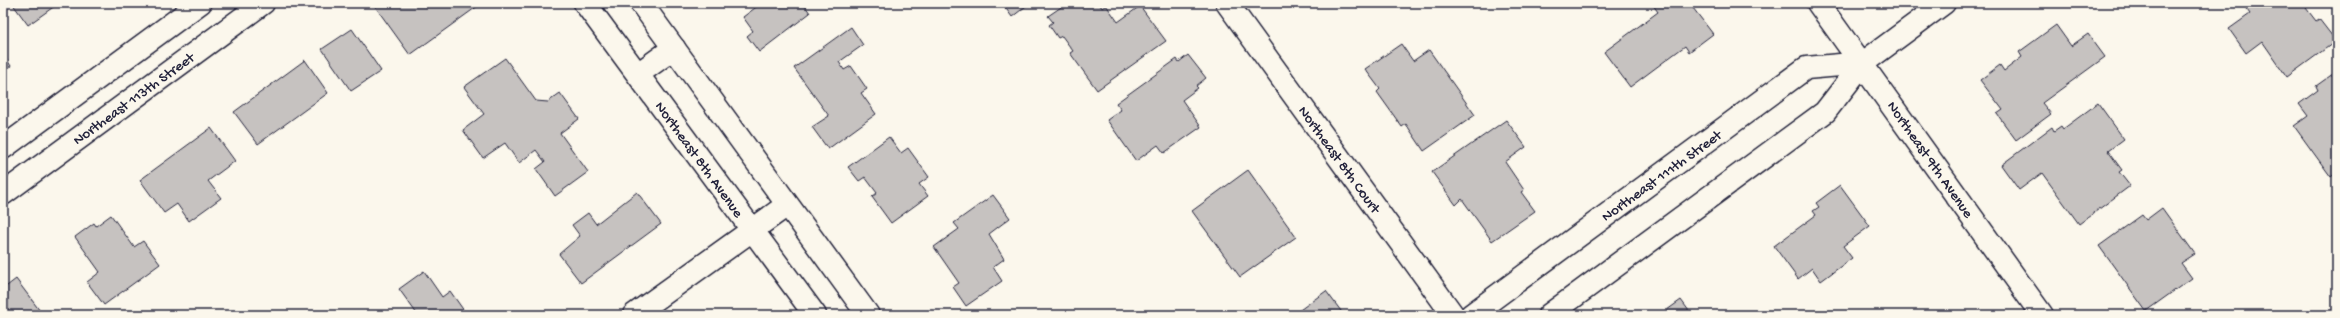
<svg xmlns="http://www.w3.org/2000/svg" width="2340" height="318" viewBox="0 0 2340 318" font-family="'Gochi Hand',sans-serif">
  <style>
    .building { fill: #c6c2c0; stroke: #22223b }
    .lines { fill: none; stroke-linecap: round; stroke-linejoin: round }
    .street-casing { stroke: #22223b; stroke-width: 25 }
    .street { stroke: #fbf7ec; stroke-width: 22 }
    .labels { text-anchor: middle; stroke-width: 3; stroke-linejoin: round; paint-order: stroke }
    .street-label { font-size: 15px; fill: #22223b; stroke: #fbf7ec }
  </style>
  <rect width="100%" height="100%" fill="#fbf7ec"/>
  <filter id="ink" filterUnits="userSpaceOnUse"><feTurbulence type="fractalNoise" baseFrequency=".025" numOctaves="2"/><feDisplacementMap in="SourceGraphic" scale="8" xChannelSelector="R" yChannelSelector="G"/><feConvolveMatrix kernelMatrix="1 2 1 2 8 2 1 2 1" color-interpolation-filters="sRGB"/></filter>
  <g filter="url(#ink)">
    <g class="building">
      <polygon points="12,3 59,3 28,25"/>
      <polygon points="378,3 482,3 410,55 374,5"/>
      <polygon points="758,3 803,3 810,13 759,52 747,36 753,31 743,17 759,5"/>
      <polygon points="1002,3 1030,3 1012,17"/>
      <polygon points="1067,3 1099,3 1102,8 1106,5 1118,22 1140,6 1166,41 1097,90 1070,53 1073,51 1062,36 1058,38 1049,25 1053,22 1048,16"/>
      <polygon points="1656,3 1696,3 1697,5 1693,8 1713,34 1689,52 1685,46 1630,87 1604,52 1658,12 1653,5"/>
      <polygon points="2242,3 2313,3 2306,8 2316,21 2319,19 2336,41 2287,77 2262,41 2246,53 2229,29 2250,14"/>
      <polygon points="2056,25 2071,46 2088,34 2105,57 2042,103 2051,114 2016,140 1997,114 2003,110 1980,80 2000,65 2004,71 2022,57 2019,52"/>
      <polygon points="851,27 863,45 839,62 844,70 851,66 867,89 861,93 876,114 828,149 812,127 829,116 794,68"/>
      <polygon points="352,29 381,71 351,91 322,49"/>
      <polygon points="1401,44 1413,61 1429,50 1475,115 1424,151 1406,124 1402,127 1377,92 1380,89 1365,69"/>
      <polygon points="3,54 11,66 3,71"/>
      <polygon points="1188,55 1206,78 1196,86 1198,88 1182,100 1201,127 1164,153 1158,145 1136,161 1107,120 1121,110 1116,103 1177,59 1179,62"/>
      <polygon points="505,58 536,101 548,102 560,93 579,119 560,133 588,172 555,196 536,169 545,162 536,150 519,163 505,143 483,158 463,130 484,114 464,87"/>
      <polygon points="305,60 328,93 258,144 234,112"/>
      <polygon points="2337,71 2337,172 2331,177 2294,126 2308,116 2299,104 2318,90 2316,86"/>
      <polygon points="2098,103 2124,139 2108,151 2122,170 2119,172 2130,186 2079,224 2042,173 2019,190 2001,165 2052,127 2054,131 2061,126 2063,129"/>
      <polygon points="1506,120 1526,147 1505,162 1524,190 1521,192 1535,211 1492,241 1462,199 1456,205 1432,172"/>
      <polygon points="211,128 235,161 208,181 221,198 189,221 177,204 164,213 140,180"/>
      <polygon points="889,137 901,153 908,148 929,177 919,184 928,196 891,223 872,197 877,193 865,177 859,181 848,167"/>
      <polygon points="1248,170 1296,237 1240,277 1192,211"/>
      <polygon points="1840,185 1870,226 1843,246 1852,258 1821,281 1812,268 1798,279 1774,246 1816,215 1813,211 1819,207 1816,203"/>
      <polygon points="637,192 661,224 581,283 559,254 580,236 572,225 588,213 596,224"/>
      <polygon points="993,195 1010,218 989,234 1004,259 993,267 1002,281 966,306 953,287 959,283 934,247 959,229 954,223"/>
      <polygon points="2162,208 2195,254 2181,263 2192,278 2146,311 2099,246 2142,215 2146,220"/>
      <polygon points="111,215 134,247 143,241 160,264 104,305 87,282 100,272 75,237 94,223 96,226"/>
      <polygon points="424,271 442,297 450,291 467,315 416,315 417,314 399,289"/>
      <polygon points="16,279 43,315 3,315 3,289"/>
      <polygon points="1326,291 1344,315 1293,315"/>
      <polygon points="1681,300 1692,315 1660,315"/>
    </g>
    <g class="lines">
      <g class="street-casing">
        <g id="street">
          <polyline points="585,3 815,315"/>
          <polyline points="641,3 868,315"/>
          <polyline points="1227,3 1453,315"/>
          <polyline points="1818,3 2042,315"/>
          <polyline points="638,74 674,48"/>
          <polyline points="3,148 200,3"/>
          <polyline points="3,194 263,3"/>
          <polyline points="634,315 787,205"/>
          <polyline points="1471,315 1806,68 1863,63"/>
          <polyline points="1549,315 1825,112 1863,63 1944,3"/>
        </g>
      </g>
      <use href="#street" class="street"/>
    </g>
  </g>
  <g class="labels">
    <g class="street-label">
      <text transform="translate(133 98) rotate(-36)" y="5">Northeast 113th Street</text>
      <text transform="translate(700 159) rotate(54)" y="5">Northeast 8th Avenue</text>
      <text transform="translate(1340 159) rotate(54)" y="5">Northeast 8th Court</text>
      <text transform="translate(1931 159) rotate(55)" y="5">Northeast 9th Avenue</text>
      <text transform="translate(1661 175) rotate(-36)" y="5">Northeast 111th Street</text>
    </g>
  </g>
  <rect width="2340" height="318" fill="none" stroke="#fbf7ec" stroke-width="16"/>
  <rect x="8" y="8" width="2324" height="302" fill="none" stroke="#22223b" stroke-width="1.5" filter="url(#ink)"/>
</svg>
